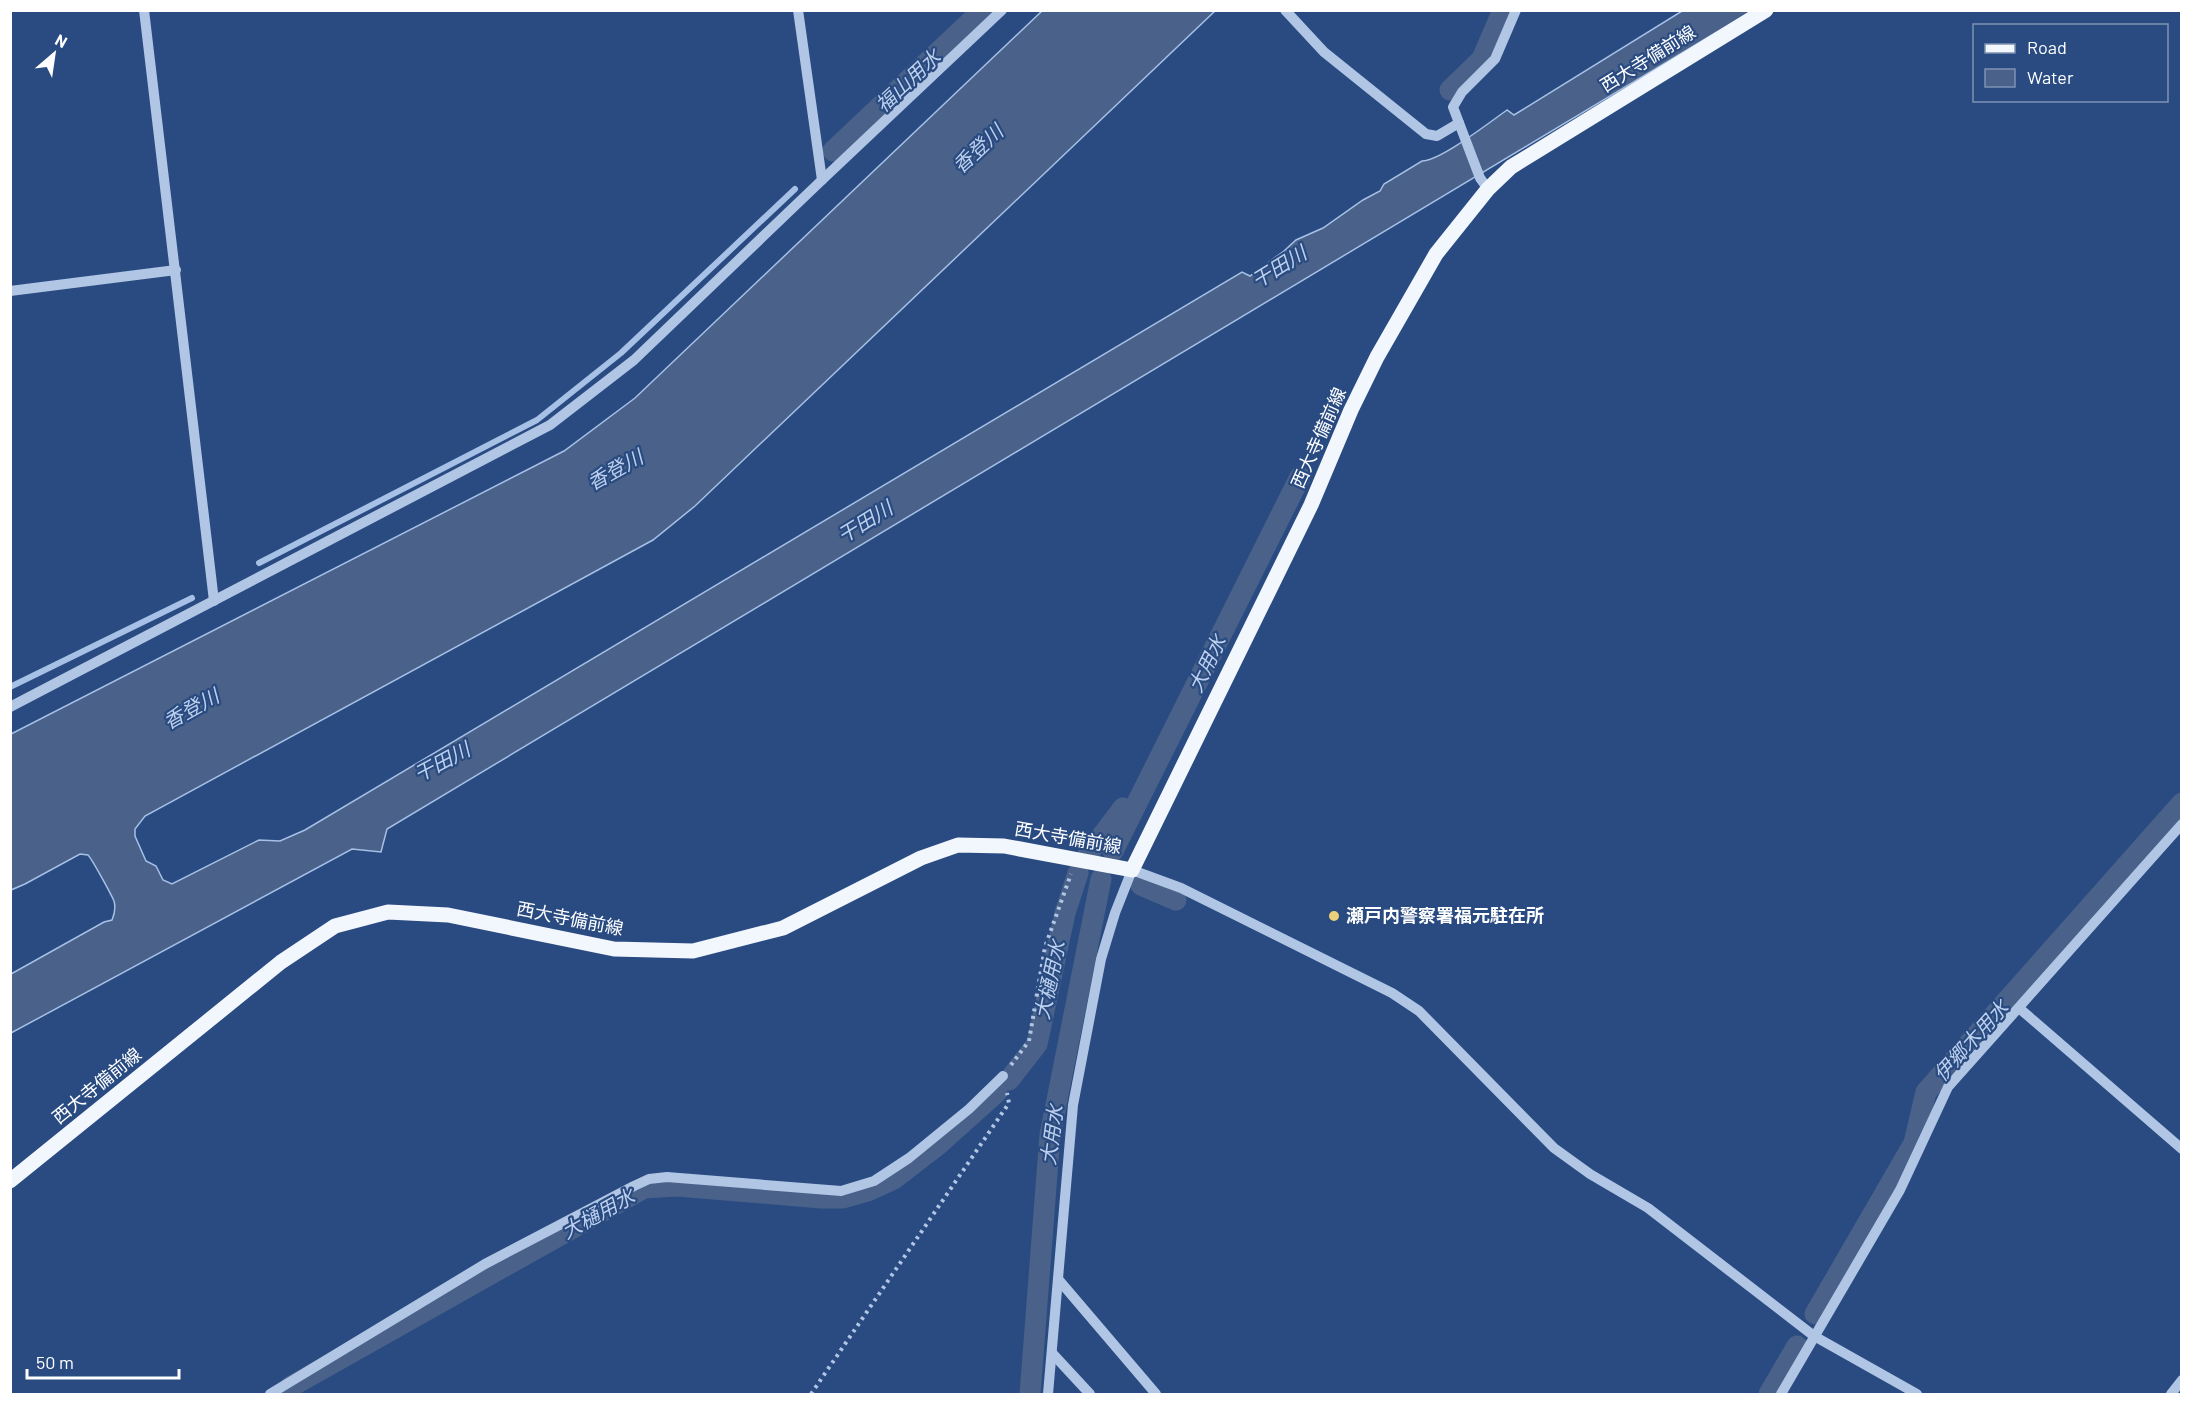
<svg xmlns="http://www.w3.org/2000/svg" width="2192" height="1405" viewBox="0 0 2192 1405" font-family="Barlow,'Noto Sans JP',sans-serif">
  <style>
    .water { fill: #4a6289; stroke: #a6c0e6; stroke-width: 1.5 }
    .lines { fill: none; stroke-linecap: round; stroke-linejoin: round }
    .stream { stroke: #a6c0e6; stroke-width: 6 }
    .canal { stroke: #4a6289; stroke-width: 21 }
    .path { stroke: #b1c6e5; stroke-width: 4; stroke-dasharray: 3 4.5; stroke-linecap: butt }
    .minor { stroke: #b1c6e5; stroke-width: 10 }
    .major { stroke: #f2f6fd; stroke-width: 15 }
    .poi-dot { fill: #ecd179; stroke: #294b81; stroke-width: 2 }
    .labels { text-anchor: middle; stroke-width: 4.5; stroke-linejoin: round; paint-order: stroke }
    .street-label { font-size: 18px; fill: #fff; stroke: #294b81 }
    .poi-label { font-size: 18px; font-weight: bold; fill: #fff; stroke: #294b81; text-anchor: start }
    .water-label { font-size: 20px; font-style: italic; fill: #bdd0ed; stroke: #294b81 }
  </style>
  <rect width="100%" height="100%" fill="#294b81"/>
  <path class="water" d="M1042,11h173l-520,495 -42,34 -508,276 -10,13v7l11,25 10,5 7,14 9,4 87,-44 21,1 25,-11 937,-558 8,4 34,-25 12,-11 27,-12 40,-28 17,-9 4,-7 38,-23c18,0 68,-39 85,-51l7,5 168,-104h70l-1365,818 -6,23 -29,-3 -341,184v-59l93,-52 8,-2c3,-7 4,-12 2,-19 -3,-7 -22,-42 -26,-46l-8,-1 -55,30 -14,6v-156l553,-283 71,-53z"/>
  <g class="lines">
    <g class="stream">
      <polyline points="259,563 537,420 621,353 795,189"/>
      <polyline points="10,687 192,598"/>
    </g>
    <g class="canal">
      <polyline points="1450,90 1482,59 1503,10"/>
      <polyline points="833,151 983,10"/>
      <polyline points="1113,851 1300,477"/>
      <polyline points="1088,854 1123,808"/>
      <polyline points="1141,885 1176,900"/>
      <polyline points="1009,1080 1037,1044 1065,913 1078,873"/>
      <polyline points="1815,1314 1914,1143 1926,1092 2182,803"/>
      <polyline points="290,1387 644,1188 677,1186 821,1198 843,1198 868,1191 894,1179 938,1145 997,1092"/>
      <polyline points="1030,1394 1050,1135 1101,879"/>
      <polyline points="1769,1394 1797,1346"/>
    </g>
    <g class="path">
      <polyline points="1011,1065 1029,1041 1045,947 1071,874"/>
      <polyline points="811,1394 1009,1103 1007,1093"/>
    </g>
    <g class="minor">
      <polyline points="144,10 214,601"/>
      <polyline points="798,10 822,180"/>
      <polyline points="1285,10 1324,52 1426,134 1437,136 1459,123"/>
      <polyline points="1488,189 1480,178 1453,107 1462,92 1495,59 1516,10"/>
      <polyline points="10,291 176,270"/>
      <polyline points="10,707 550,425 634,360 822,180 1002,10"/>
      <polyline points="2019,1008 2182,1149"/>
      <polyline points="1058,1279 1156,1394"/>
      <polyline points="1052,1353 1090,1394"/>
      <polyline points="270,1394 485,1264 634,1186 649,1179 667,1177 841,1191 874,1181 909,1158 969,1109 1003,1076"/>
      <polyline points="1048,1394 1073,1105 1101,959 1115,913 1132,870 1181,888 1392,993 1419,1011 1554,1148 1590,1174 1648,1208 1814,1336 1917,1394"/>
      <polyline points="1781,1394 1900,1190 1948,1087 2182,824"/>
      <polyline points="2171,1394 2182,1380"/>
    </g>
    <polyline class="major" points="10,1181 281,962 335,926 388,912 448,915 614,949 693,951 783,928 921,858 958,845 1004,846 1132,870 1311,505 1351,410 1377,357 1436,254 1488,189 1511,167 1766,10"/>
  </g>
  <circle class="poi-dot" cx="1334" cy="916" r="6"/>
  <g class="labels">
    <g class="street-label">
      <text transform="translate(1648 59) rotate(-32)" y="6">西大寺備前線</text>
      <text transform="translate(1319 438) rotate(-66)" y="6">西大寺備前線</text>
      <text transform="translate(1068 838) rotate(10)" y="6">西大寺備前線</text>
      <text transform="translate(570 919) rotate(11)" y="6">西大寺備前線</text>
      <text transform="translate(97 1086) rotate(-39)" y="6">西大寺備前線</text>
    </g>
    <g class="poi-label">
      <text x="1346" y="922">瀬戸内警察署福元駐在所</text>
    </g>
    <g class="water-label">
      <text transform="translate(908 81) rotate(-43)" y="7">福山用水</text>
      <text transform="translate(978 149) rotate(-43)" y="7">香登川</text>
      <text transform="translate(1279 267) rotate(-32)" y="7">干田川</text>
      <text transform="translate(615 470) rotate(-29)" y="7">香登川</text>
      <text transform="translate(865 522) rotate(-32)" y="7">干田川</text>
      <text transform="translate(1207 664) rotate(-64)" y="7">大用水</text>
      <text transform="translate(191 709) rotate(-29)" y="7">香登川</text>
      <text transform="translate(442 762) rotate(-28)" y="7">干田川</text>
      <text transform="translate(1050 980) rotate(-78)" y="7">大樋用水</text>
      <text transform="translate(1971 1041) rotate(-48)" y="7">伊郷木用水</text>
      <text transform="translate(1052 1135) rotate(-82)" y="7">大用水</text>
      <text transform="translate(598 1214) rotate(-29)" y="7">大樋用水</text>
    </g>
  </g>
  <rect width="2192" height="1405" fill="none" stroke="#ffffff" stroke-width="24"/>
  <rect x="1973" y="24" width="195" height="78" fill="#294b81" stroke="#7f93b3" stroke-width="1.5"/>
  <rect x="1985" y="44" width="30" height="9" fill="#f2f6fd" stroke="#7f93b3" stroke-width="1.5"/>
  <text x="2027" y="54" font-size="18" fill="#ffffff">Road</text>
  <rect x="1985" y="69" width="30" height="18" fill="#4a6289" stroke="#7f93b3" stroke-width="1.5"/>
  <text x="2027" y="84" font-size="18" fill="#ffffff">Water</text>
  <g transform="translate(54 54) rotate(29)" stroke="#294b81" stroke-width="4.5" paint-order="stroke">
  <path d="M0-4.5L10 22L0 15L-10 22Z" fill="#ffffff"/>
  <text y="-9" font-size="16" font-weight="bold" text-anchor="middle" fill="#ffffff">N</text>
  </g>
  <path d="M27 1369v9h152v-9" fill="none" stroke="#ffffff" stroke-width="3"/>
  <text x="36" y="1369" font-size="18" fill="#ffffff" stroke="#294b81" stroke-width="4.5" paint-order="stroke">50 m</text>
</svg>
